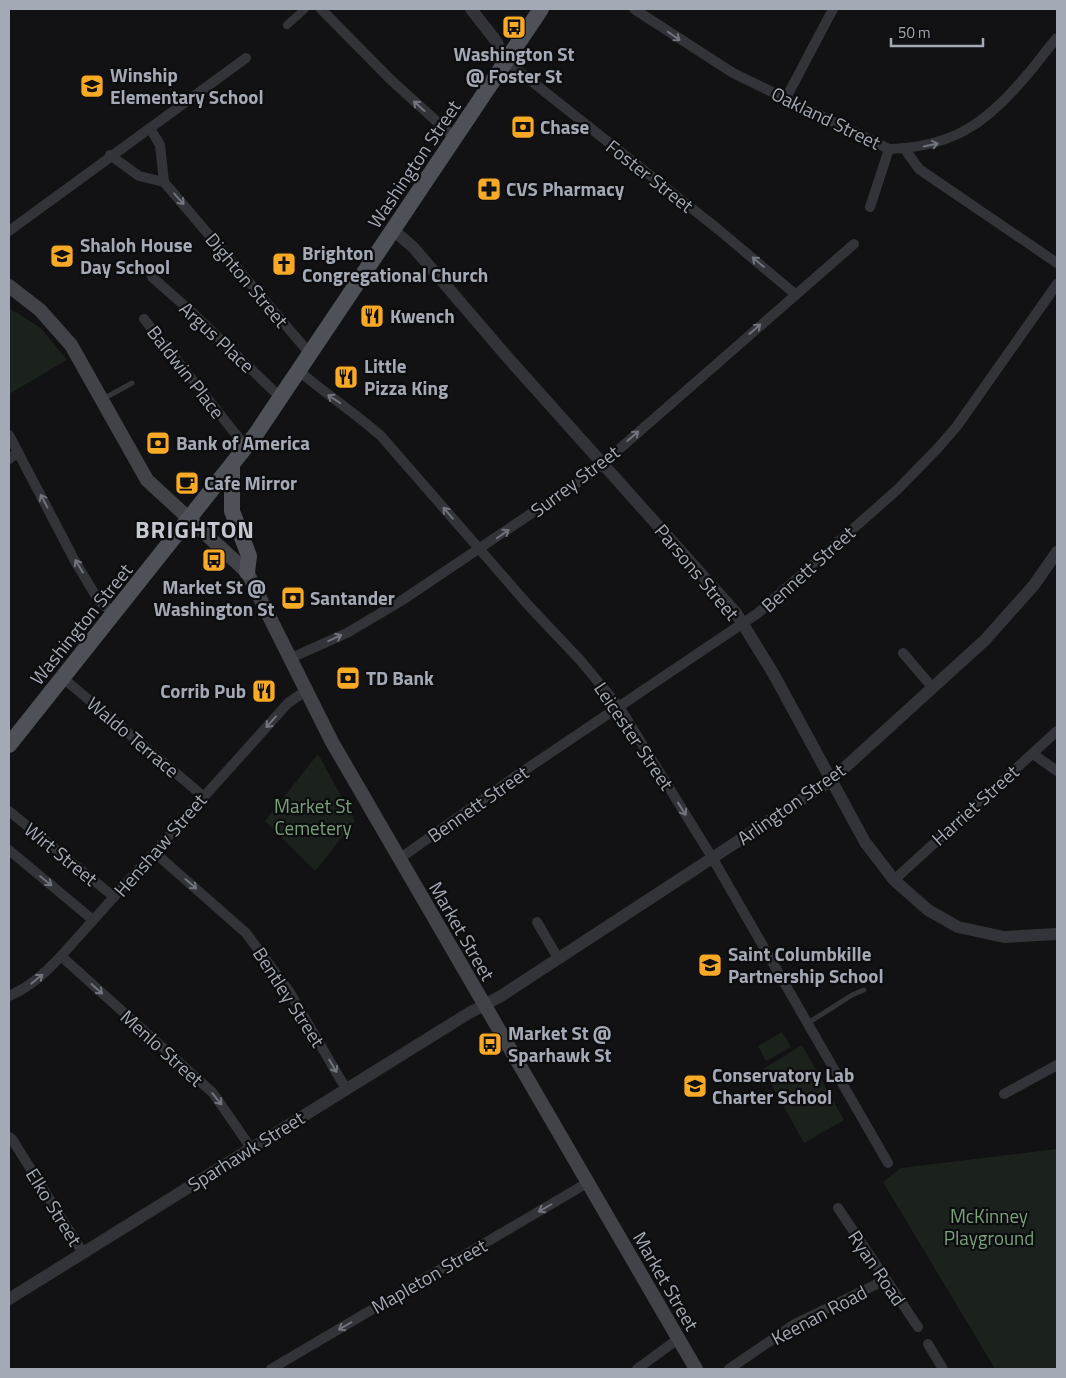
<svg xmlns="http://www.w3.org/2000/svg" width="1066" height="1378" viewBox="0 0 1066 1378" font-family="'Titillium Web',sans-serif">
  <style>
    .green { fill: #1a221b }
    .lines { fill: none; stroke-linecap: round; stroke-linejoin: round }
    .service { stroke: #333439; stroke-width: 5 }
    .pedestrian { stroke: #333439; stroke-width: 8 }
    .minor { stroke: #333439; stroke-width: 10 }
    .tertiary { stroke: #333439; stroke-width: 12 }
    .secondary { stroke: #414349; stroke-width: 14 }
    .primary { stroke: #4f5158; stroke-width: 16 }
    .oneway { stroke: #71747d }
    .labels { text-anchor: middle; stroke-width: 4.5; stroke-linejoin: round; paint-order: stroke }
    .poi-label { font-size: 19px; font-weight: bold; fill: #a3a9b5; stroke: #0d0d0f; text-anchor: start }
    .street-label { font-size: 19px; fill: #a3a9b5; stroke: #0d0d0f }
    .park-label { font-size: 19px; fill: #79a17a; stroke: #0d0d0f }
    .district-label { font-size: 24px; font-weight: bold; letter-spacing: 1px; fill: #c4c8d1; stroke: #0d0d0f }
  </style>
  <rect width="100%" height="100%" fill="#121214"/>
  <g class="green">
    <polygon points="9,308 41,328 67,360 9,394"/>
    <polygon points="318,754 355,821 315,871 265,821"/>
    <polygon points="782,1032 791,1047 766,1061 758,1046"/>
    <polygon points="802,1045 844,1120 804,1143 763,1069"/>
    <polygon points="1057,1149 1057,1369 995,1369 883,1182 901,1168"/>
  </g>
  <g class="lines">
    <g class="service">
      <polyline points="103,399 132,383"/>
      <polyline points="808,1023 852,995 864,990"/>
    </g>
    <polyline class="pedestrian" points="287,25 305,9"/>
    <g class="minor">
      <polyline points="321,9 391,80 455,138"/>
      <path d="M634,9l99,64 156,76c63,-2 97,-25 137,-73 11,-12 20,-26 31,-38"/>
      <polyline points="506,61 719,230 795,294"/>
      <polyline points="786,98 833,9"/>
      <polyline points="150,128 160,145 164,182"/>
      <polyline points="904,148 919,169 1057,263"/>
      <polyline points="110,155 139,176 164,182 311,355"/>
      <polyline points="870,207 889,149"/>
      <polyline points="9,231 246,58"/>
      <polyline points="152,277 195,315 281,398"/>
      <polyline points="144,319 246,447"/>
      <path d="M299,371c27,23 56,42 82,65l148,170 51,54 40,48 93,151 175,304"/>
      <polyline points="9,435 76,563 99,601 115,614"/>
      <polyline points="9,459 18,452"/>
      <polyline points="903,653 932,687"/>
      <polyline points="291,658 347,633 401,601 593,472 854,244"/>
      <polyline points="63,678 203,796"/>
      <polyline points="1033,754 1057,771"/>
      <polyline points="9,811 114,897"/>
      <polyline points="9,850 93,920"/>
      <polyline points="154,852 246,933 289,991 346,1089"/>
      <polyline points="399,859 516,776 758,613 898,489 937,449 957,426 1057,284"/>
      <polyline points="894,880 1057,731"/>
      <polyline points="537,922 558,958"/>
      <polyline points="61,956 213,1093 251,1148"/>
      <path d="M9,996c21,-9 36,-23 52,-40l227,-253 19,-13"/>
      <polyline points="1004,1094 1057,1065"/>
      <polyline points="9,1137 12,1139 83,1253"/>
      <polyline points="838,1208 918,1327"/>
      <polyline points="928,1344 943,1369"/>
      <polyline points="271,1369 587,1183"/>
      <polyline points="637,1369 678,1339"/>
      <polyline points="729,1369 795,1324 885,1280"/>
    </g>
    <g class="tertiary">
      <polyline points="471,9 496,41 506,61"/>
      <polyline points="393,230 413,247 509,359 736,613 773,673 865,842 894,880 928,910 958,927 1004,937 1057,934"/>
      <polyline points="9,1299 469,1013 501,996 830,781 985,640 1034,585 1057,552"/>
    </g>
    <polyline class="secondary" points="9,286 40,310 71,345 147,480 247,572 332,742 696,1369"/>
    <g class="primary">
      <polyline points="232,466 232,511 249,556 247,572"/>
      <polyline points="9,745 256,434 541,9"/>
    </g>
  </g>
  <defs><path id="oneway-shaft" d="M-6 0H5M1.5-3L5.5 0L1.5 3" fill="none" stroke-width="1.6" stroke-linecap="round" stroke-linejoin="round" transform="scale(1.25)"/></defs>
  <g class="oneway">
    <use href="#oneway-shaft" transform="translate(674 36) rotate(35)"/>
    <use href="#oneway-shaft" transform="translate(419 106) rotate(-138)"/>
    <use href="#oneway-shaft" transform="translate(931 145) rotate(-12)"/>
    <use href="#oneway-shaft" transform="translate(179 199) rotate(48)"/>
    <use href="#oneway-shaft" transform="translate(758 262) rotate(-140)"/>
    <use href="#oneway-shaft" transform="translate(755 329) rotate(-41)"/>
    <use href="#oneway-shaft" transform="translate(334 399) rotate(-146)"/>
    <use href="#oneway-shaft" transform="translate(633 436) rotate(-41)"/>
    <use href="#oneway-shaft" transform="translate(44 501) rotate(-118)"/>
    <use href="#oneway-shaft" transform="translate(448 513) rotate(-131)"/>
    <use href="#oneway-shaft" transform="translate(503 534) rotate(-35)"/>
    <use href="#oneway-shaft" transform="translate(79 566) rotate(-121)"/>
    <use href="#oneway-shaft" transform="translate(335 638) rotate(-25)"/>
    <use href="#oneway-shaft" transform="translate(271 722) rotate(132)"/>
    <use href="#oneway-shaft" transform="translate(682 809) rotate(58)"/>
    <use href="#oneway-shaft" transform="translate(46 881) rotate(39)"/>
    <use href="#oneway-shaft" transform="translate(191 884) rotate(41)"/>
    <use href="#oneway-shaft" transform="translate(37 979) rotate(-39)"/>
    <use href="#oneway-shaft" transform="translate(97 989) rotate(42)"/>
    <use href="#oneway-shaft" transform="translate(333 1066) rotate(60)"/>
    <use href="#oneway-shaft" transform="translate(217 1099) rotate(51)"/>
    <use href="#oneway-shaft" transform="translate(545 1208) rotate(150)"/>
    <use href="#oneway-shaft" transform="translate(345 1326) rotate(150)"/>
  </g>
  <defs>
    <g id="bus-square" transform="scale(1.25)"><rect x="-9" y="-9" width="18" height="18" rx="4" fill="#f8a926" stroke="#0d0d0f"/><path d="M-5-6H5V4H4V6H2V4H-2V6H-4V4H-5ZM-3.5-4V0h7V-4ZM-3.5 1.2v1.5H-2V1.2ZM2 1.2v1.5H3.5V1.2Z" fill="#111"/></g>
    <g id="school-square" transform="scale(1.25)"><rect x="-9" y="-9" width="18" height="18" rx="4" fill="#f8a926" stroke="#0d0d0f"/><path d="M0-5L7-2L0 1L-7-2ZM-4 1L0 2.5L4 1V4Q0 6-4 4Z" fill="#111"/></g>
    <g id="bank-square" transform="scale(1.25)"><rect x="-9" y="-9" width="18" height="18" rx="4" fill="#f8a926" stroke="#0d0d0f"/><path d="M-6-4H6V4H-6ZM0-2.3a2.3 2.3 0 1 0 0 4.6a2.3 2.3 0 1 0 0-4.6Z" fill="#111"/></g>
    <g id="pharmacy-square" transform="scale(1.25)"><rect x="-9" y="-9" width="18" height="18" rx="4" fill="#f8a926" stroke="#0d0d0f"/><path d="M-2-6h4v4h4v4h-4v4h-4v-4h-4v-4h4Z" fill="#111"/></g>
    <g id="church-square" transform="scale(1.25)"><rect x="-9" y="-9" width="18" height="18" rx="4" fill="#f8a926" stroke="#0d0d0f"/><path d="M-1.2-6h2.4v3.5h3.3v2.4h-3.3V6h-2.4V-.1h-3.3v-2.4h3.3Z" fill="#111"/></g>
    <g id="restaurant-square" transform="scale(1.25)"><rect x="-9" y="-9" width="18" height="18" rx="4" fill="#f8a926" stroke="#0d0d0f"/><path d="M-5-6h1v4h1v-4h1v4h1v-4h1v5L-1.5 .5V6h-2V.5L-5-1ZM5-6V6H3V1.5H1.5Q1.5-4 5-6Z" fill="#111"/></g>
    <g id="cafe-square" transform="scale(1.25)"><rect x="-9" y="-9" width="18" height="18" rx="4" fill="#f8a926" stroke="#0d0d0f"/><path d="M-5.5-4.5H6V0H3Q3 3.5 0 3.5H-2.5Q-5.5 3.5-5.5 0ZM3-3.2v2h1.7v-2ZM-6 4.5H4V6H-6Z" fill="#111"/></g>
  </defs>
  <g fill-rule="evenodd">
    <use href="#bus-square" x="514" y="27"/>
    <use href="#school-square" x="92" y="86"/>
    <use href="#bank-square" x="523" y="127"/>
    <use href="#pharmacy-square" x="489" y="189"/>
    <use href="#school-square" x="62" y="256"/>
    <use href="#church-square" x="284" y="264"/>
    <use href="#restaurant-square" x="372" y="316"/>
    <use href="#restaurant-square" x="346" y="377"/>
    <use href="#bank-square" x="158" y="443"/>
    <use href="#cafe-square" x="187" y="483"/>
    <use href="#bus-square" x="214" y="560"/>
    <use href="#bank-square" x="293" y="598"/>
    <use href="#bank-square" x="348" y="678"/>
    <use href="#restaurant-square" x="264" y="691"/>
    <use href="#school-square" x="710" y="965"/>
    <use href="#bus-square" x="490" y="1044"/>
    <use href="#school-square" x="695" y="1086"/>
  </g>
  <g class="labels">
    <g class="poi-label">
      <text x="514" y="61" text-anchor="middle">Washington St<tspan x="514" dy="22">@ Foster St</tspan></text>
      <text x="110" y="82">Winship<tspan x="110" dy="22">Elementary School</tspan></text>
      <text x="540" y="134">Chase</text>
      <text x="506" y="196">CVS Pharmacy</text>
      <text x="80" y="252">Shaloh House<tspan x="80" dy="22">Day School</tspan></text>
      <text x="302" y="260">Brighton<tspan x="302" dy="22">Congregational Church</tspan></text>
      <text x="390" y="323">Kwench</text>
      <text x="364" y="373">Little<tspan x="364" dy="22">Pizza King</tspan></text>
      <text x="176" y="450">Bank of America</text>
      <text x="204" y="490">Cafe Mirror</text>
      <text x="214" y="594" text-anchor="middle">Market St @<tspan x="214" dy="22">Washington St</tspan></text>
      <text x="310" y="605">Santander</text>
      <text x="366" y="685">TD Bank</text>
      <text x="246" y="698" text-anchor="end">Corrib Pub</text>
      <text x="728" y="961">Saint Columbkille<tspan x="728" dy="22">Partnership School</tspan></text>
      <text x="508" y="1040">Market St @<tspan x="508" dy="22">Sparhawk St</tspan></text>
      <text x="712" y="1082">Conservatory Lab<tspan x="712" dy="22">Charter School</tspan></text>
    </g>
    <g class="street-label">
      <text transform="translate(826 118) rotate(26)" y="7">Oakland Street</text>
      <text transform="translate(414 164) rotate(-56)" y="7">Washington Street</text>
      <text transform="translate(650 176) rotate(38)" y="7">Foster Street</text>
      <text transform="translate(247 280) rotate(50)" y="7">Dighton Street</text>
      <text transform="translate(217 337) rotate(43)" y="7">Argus Place</text>
      <text transform="translate(186 372) rotate(52)" y="7">Baldwin Place</text>
      <text transform="translate(575 481) rotate(-37)" y="7">Surrey Street</text>
      <text transform="translate(808 569) rotate(-42)" y="7">Bennett Street</text>
      <text transform="translate(697 572) rotate(50)" y="7">Parsons Street</text>
      <text transform="translate(81 624) rotate(-51)" y="7">Washington Street</text>
      <text transform="translate(634 736) rotate(56)" y="7">Leicester Street</text>
      <text transform="translate(133 737) rotate(40)" y="7">Waldo Terrace</text>
      <text transform="translate(478 804) rotate(-35)" y="7">Bennett Street</text>
      <text transform="translate(791 804) rotate(-35)" y="7">Arlington Street</text>
      <text transform="translate(975 805) rotate(-42)" y="7">Harriet Street</text>
      <text transform="translate(160 845) rotate(-49)" y="7">Henshaw Street</text>
      <text transform="translate(61 854) rotate(39)" y="7">Wirt Street</text>
      <text transform="translate(462 931) rotate(60)" y="7">Market Street</text>
      <text transform="translate(289 997) rotate(57)" y="7">Bentley Street</text>
      <text transform="translate(162 1048) rotate(42)" y="7">Menlo Street</text>
      <text transform="translate(246 1151) rotate(-32)" y="7">Sparhawk Street</text>
      <text transform="translate(54 1207) rotate(58)" y="7">Elko Street</text>
      <text transform="translate(877 1268) rotate(56)" y="7">Ryan Road</text>
      <text transform="translate(429 1276) rotate(-30)" y="7">Mapleton Street</text>
      <text transform="translate(666 1281) rotate(60)" y="7">Market Street</text>
      <text transform="translate(819 1315) rotate(-28)" y="7">Keenan Road</text>
    </g>
    <g class="park-label">
      <text x="313" y="813">Market St<tspan x="313" dy="22">Cemetery</tspan></text>
      <text x="989" y="1223">McKinney<tspan x="989" dy="22">Playground</tspan></text>
    </g>
    <g class="district-label">
      <text x="195" y="538">BRIGHTON</text>
    </g>
  </g>
  <rect width="1066" height="1378" fill="none" stroke="#a3a9b5" stroke-width="20"/>
  <path d="M891 38v8h92v-8" fill="none" stroke="#a3a9b5" stroke-width="2.5"/>
  <text x="898" y="38" font-size="15" fill="#a3a9b5" stroke="#0d0d0f" stroke-width="4" paint-order="stroke">50 m</text>
</svg>
